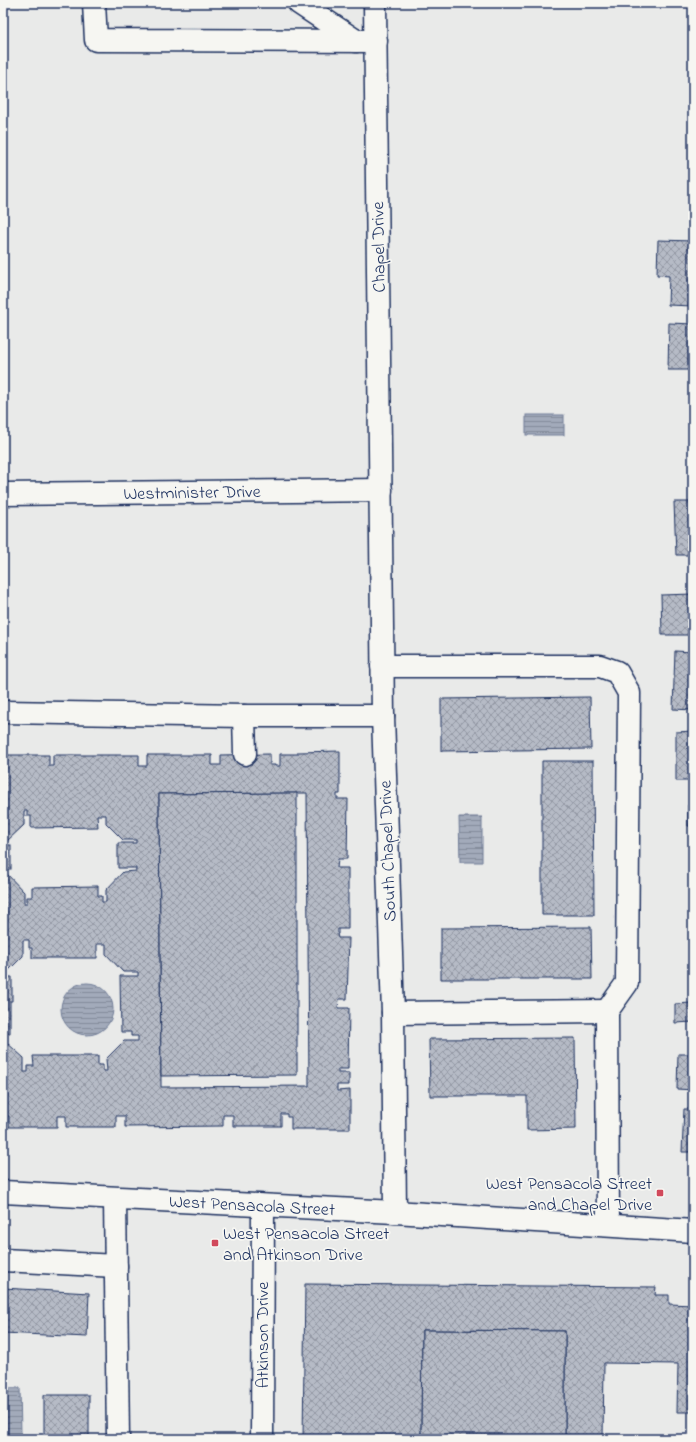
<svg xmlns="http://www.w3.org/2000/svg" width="696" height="1442" viewBox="0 0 696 1442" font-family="'Indie Flower',sans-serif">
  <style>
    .water { fill: url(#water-rules); stroke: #6c7995 }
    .building { fill: url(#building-cross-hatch); stroke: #1b2f5e; fill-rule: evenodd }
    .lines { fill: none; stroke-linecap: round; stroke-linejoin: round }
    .minor-casing { stroke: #1b2f5e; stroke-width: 25 }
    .major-casing { stroke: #1b2f5e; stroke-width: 25 }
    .minor { stroke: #f6f6f2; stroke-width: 22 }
    .major { stroke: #f6f6f2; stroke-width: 22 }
    .poi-dot { fill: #d1495b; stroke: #f6f6f2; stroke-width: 1.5 }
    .labels { text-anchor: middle; stroke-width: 3.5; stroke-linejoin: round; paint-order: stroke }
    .street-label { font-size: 18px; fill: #1b2f5e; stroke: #f6f6f2 }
    .poi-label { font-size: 18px; fill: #1b2f5e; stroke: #f6f6f2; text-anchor: end }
  </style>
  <defs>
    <pattern id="water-rules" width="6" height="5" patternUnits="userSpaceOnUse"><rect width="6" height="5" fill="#a2aaba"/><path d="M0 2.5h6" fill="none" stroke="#838b9a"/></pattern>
    <pattern id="building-cross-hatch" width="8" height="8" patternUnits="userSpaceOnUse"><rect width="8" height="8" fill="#b6bbc6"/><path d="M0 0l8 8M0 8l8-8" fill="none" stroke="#9398a4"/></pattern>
  </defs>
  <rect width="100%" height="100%" fill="#e9eae9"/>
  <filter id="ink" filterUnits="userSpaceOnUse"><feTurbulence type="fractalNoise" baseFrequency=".025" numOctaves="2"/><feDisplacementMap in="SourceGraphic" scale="8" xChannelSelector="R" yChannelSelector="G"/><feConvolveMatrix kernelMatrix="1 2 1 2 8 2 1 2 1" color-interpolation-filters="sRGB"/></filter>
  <g filter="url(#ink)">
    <g class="water">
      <rect x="526" y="415" width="38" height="20"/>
      <polygon points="459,817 482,817 482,862 460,862"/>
      <circle cx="87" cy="1009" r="26"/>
      <polygon points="3,1388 20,1388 21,1434 3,1434"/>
    </g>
    <g class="building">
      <polygon points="658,240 693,241 693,306 668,305 669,276 657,275"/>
      <polygon points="669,323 693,324 693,370 668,370"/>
      <polygon points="674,502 693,502 693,555 676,555"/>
      <polygon points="693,594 693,635 662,635 661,595"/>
      <polygon points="675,651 693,652 693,710 673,709"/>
      <polygon points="590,697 591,749 441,751 441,699"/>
      <polygon points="693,731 693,781 676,781 676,732"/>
      <path d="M340,751v43h-3v5h11l-1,60h-9l-1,9h11v61h-10v5h-1l1,4h11l-2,61h-8l-1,9h11l-1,61h-10v4h11v12h-12v6l13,-1v39h-59v-12h-4v-3h-6v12h-48v-11h-10v11l-98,1v-11h-9v11h-50v-11h-9v11h-48v-11h-4l-2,-1v-73h3l18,16v14h4v-6h6l-1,-10h65v9h5v6h4l-1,-12 18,-18h14v-5h-7v-4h-10l-1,-56h18v-4h-15l-17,-18v-10h-9v14h-65v-10h-3v-8h-6v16l-17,17h-3v-100h3l18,19v11h3v-6h5v-10l66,-1v10h4v6h4v-12l17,-18 13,-1v-3h-18v-25h18v-3h-13l-17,-17v-8h-9l1,12 -67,1v-12h-4v-5h-3v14l-18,17h-3v-76h2v-11h44v11h4v-11h86v11h8v-11h65v10h9v-10l49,-1v11h5v1h5v-12h18v-2zM307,793l2,293 -148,1 -2,-293z"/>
      <polygon points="542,761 593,761 594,915 542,915"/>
      <polygon points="297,793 297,1075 161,1076 159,794"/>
      <polygon points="693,804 693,826 688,826 688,805"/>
      <rect x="3" y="845" width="8" height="24"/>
      <polygon points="691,896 693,896 693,917 690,917"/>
      <polygon points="591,927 592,979 441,979 441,928"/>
      <polygon points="690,971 693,971 693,1022 675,1023 675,1004 691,1003"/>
      <polygon points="3,977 12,977 12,1001 10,1001 10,1033 3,1033"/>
      <polygon points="575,1038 576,1129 527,1130 527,1096 430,1096 429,1039"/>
      <polygon points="678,1054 693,1054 693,1090 677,1089"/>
      <polygon points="684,1109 693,1109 693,1152 682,1152"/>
      <polygon points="305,1284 656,1287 655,1295 669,1295 669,1304 693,1305 693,1412 677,1412 678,1364 604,1363 603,1439 565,1439 565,1331 422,1330 421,1439 303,1439"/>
      <polygon points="3,1288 89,1293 87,1337 3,1333"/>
      <polygon points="422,1330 565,1331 565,1439 421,1439"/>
      <rect x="44" y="1395" width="45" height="44"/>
    </g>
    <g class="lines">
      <g class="minor-casing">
        <g id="minor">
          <polyline points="94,3 96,40 376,41"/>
          <polyline points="299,3 356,41"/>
          <polyline points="375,3 383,716 393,1013 395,1212"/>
          <polyline points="3,494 381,490"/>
          <polyline points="382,666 600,666 617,672 629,693 627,983 607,1011 608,1225"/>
          <polyline points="3,712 244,716 383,716"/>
          <polyline points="244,716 245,754"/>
          <polyline points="393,1013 607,1011"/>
          <polyline points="115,1199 118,1439"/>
          <polyline points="3,1260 116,1266"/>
          <polyline points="262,1439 263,1206"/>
        </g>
      </g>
      <g class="major-casing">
        <polyline id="major" points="3,1192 395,1212 693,1231"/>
      </g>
      <use href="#minor" class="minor"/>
      <use href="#major" class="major"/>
    </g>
  </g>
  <g class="poi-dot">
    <rect x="656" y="1189" width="8" height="8" rx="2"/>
    <rect x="211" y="1239" width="8" height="8" rx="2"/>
  </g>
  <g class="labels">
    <g class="street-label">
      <text transform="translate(378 247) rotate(-91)" y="6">Chapel Drive</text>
      <text transform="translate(192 492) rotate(-1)" y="6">Westminister Drive</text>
      <text transform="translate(387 851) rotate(-92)" y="6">South Chapel Drive</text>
      <text transform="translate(252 1205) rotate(3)" y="6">West Pensacola Street</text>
      <text transform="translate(262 1335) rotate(-90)" y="6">Atkinson Drive</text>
    </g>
    <g class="poi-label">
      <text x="652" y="1189">West Pensacola Street<tspan x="652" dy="21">and Chapel Drive</tspan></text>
      <text x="223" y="1239" text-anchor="start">West Pensacola Street<tspan x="223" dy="21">and Atkinson Drive</tspan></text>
    </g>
  </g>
  <rect width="696" height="1442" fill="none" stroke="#f6f6f2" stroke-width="16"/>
  <rect x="8" y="8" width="680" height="1426" fill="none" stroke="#1b2f5e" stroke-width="1.5" filter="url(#ink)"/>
</svg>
